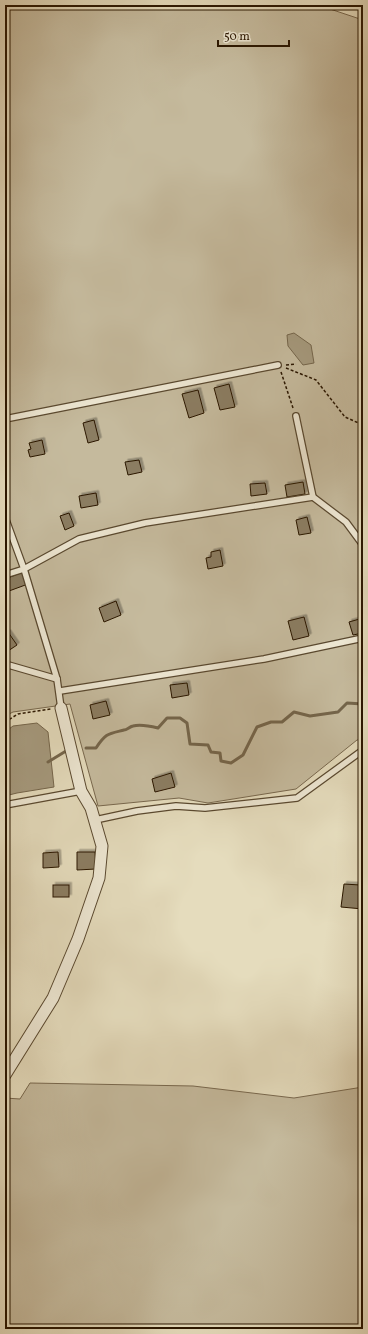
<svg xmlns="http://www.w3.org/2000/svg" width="368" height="1334" viewBox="0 0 368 1334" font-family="Vollkorn,serif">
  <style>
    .green { fill: #c5ba9d; stroke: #78684e }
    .water { fill: #a5997d; stroke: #74654b }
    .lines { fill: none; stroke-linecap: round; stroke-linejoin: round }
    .stream { stroke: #74654b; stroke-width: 3 }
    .building { fill: #8b7d62; stroke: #2a1600; filter: url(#shadow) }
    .service-casing { stroke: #59482f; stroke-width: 8 }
    .minor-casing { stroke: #59482f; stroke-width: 13 }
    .path { stroke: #2a1600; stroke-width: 1.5; stroke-dasharray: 3 2; stroke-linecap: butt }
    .service { stroke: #eee8d4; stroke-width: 5.5 }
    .minor { stroke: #eee8d4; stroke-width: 11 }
  </style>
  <defs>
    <filter id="shadow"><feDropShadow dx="2.5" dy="-2.5" stdDeviation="0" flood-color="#0004"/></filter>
  </defs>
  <rect width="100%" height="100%" fill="#e5dcbd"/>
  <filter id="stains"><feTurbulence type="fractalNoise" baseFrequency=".005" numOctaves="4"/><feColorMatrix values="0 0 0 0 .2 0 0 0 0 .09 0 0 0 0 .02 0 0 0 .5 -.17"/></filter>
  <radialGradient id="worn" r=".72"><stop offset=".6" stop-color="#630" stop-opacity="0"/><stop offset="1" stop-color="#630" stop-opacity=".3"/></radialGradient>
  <g class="green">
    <polygon points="5,5 318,5 363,20 363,739 357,740 296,789 208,803 179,798 98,806 70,704 13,712 5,716"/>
    <polygon points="30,1083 193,1086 294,1098 363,1087 363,1329 5,1329 5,1098 20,1099"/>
  </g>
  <g class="water">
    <polygon points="294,333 311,345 314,363 303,365 288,346 287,335"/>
    <polygon points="37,723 48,732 54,787 17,793 5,796 5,732 13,726"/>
  </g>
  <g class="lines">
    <g class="stream">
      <path d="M86,748h10c10,-15 12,-14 28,-18 3,0 5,-3 9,-4 7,-2 17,0 25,2l9,-10h13l7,5 3,21 18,1 3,7 9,1 1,8 10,2 12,-8 14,-28 14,-5h11l12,-10 16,4 28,-4 9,-9 16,1"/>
      <polyline points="48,762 66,751"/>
    </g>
  </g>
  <g class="building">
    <polygon points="229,384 235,407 220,410 214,388"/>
    <polygon points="198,390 204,413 189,418 182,394"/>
    <polygon points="94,420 99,440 88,443 83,423"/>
    <polygon points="42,440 45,454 30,457 28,450 31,449 29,443"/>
    <polygon points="139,460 142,472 128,475 125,462"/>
    <polygon points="303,482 305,494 287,497 285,485"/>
    <polygon points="265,483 267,494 251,496 250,484"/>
    <polygon points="96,493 98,505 81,508 79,496"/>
    <polygon points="69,513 74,526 65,530 60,516"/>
    <polygon points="307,517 311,533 299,535 296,520"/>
    <polygon points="220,550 223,566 208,569 206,558 211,557 211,552"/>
    <polygon points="23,572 28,584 9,591 5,579"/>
    <polygon points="116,601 121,615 104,622 99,608"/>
    <polygon points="304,617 309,636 293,640 288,621"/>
    <polygon points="363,618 363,633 353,635 349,622"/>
    <polygon points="8,632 17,645 5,653 5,634"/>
    <polygon points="187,683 189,695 172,698 170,685"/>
    <polygon points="106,701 110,715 93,719 90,705"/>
    <polygon points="171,773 175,787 155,792 152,779"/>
    <polygon points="58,852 59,867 43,868 43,853"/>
    <polygon points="77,852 95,852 96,869 77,870"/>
    <polygon points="363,855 363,909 341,907 344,884 360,885"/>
    <rect x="53" y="885" width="16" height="12"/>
  </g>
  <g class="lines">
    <g class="service-casing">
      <g id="service">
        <polyline points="296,416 313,497 346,522 363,545"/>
        <polyline points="5,419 278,365"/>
        <polyline points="5,517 24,569 57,679 61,708"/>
        <polyline points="5,575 24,569 79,539 145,523 313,497"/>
        <polyline points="5,664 57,679"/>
        <polyline points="60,691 264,659 363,638"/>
        <polyline points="5,805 81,791"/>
        <polyline points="95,820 137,811 176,806 205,808 297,798 363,750"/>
      </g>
    </g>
    <g class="minor-casing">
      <polyline id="minor" points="5,1075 53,998 78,939 99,878 102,846 91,808 81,791 61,708"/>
    </g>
    <g class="path">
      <polyline points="286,365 296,364"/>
      <polyline points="286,368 316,380 345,417 363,425"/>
      <polyline points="281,372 293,408"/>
      <polyline points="5,722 18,714 51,709"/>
    </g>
    <use href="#service" class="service"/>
    <use href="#minor" class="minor"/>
  </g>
  <rect width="368" height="1334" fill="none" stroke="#e5dcbd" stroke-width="20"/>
  <rect x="6" y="6" width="356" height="1322" fill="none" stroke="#2a1600" stroke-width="2"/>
  <rect x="10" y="10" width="348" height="1314" fill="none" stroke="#2a1600"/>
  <path d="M218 40v6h71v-6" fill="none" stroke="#2a1600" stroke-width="2"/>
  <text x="224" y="40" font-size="12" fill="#2a1600" stroke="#eee8d4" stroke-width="3" paint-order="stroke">50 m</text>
  <rect width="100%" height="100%" filter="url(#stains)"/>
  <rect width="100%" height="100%" fill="url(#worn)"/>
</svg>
